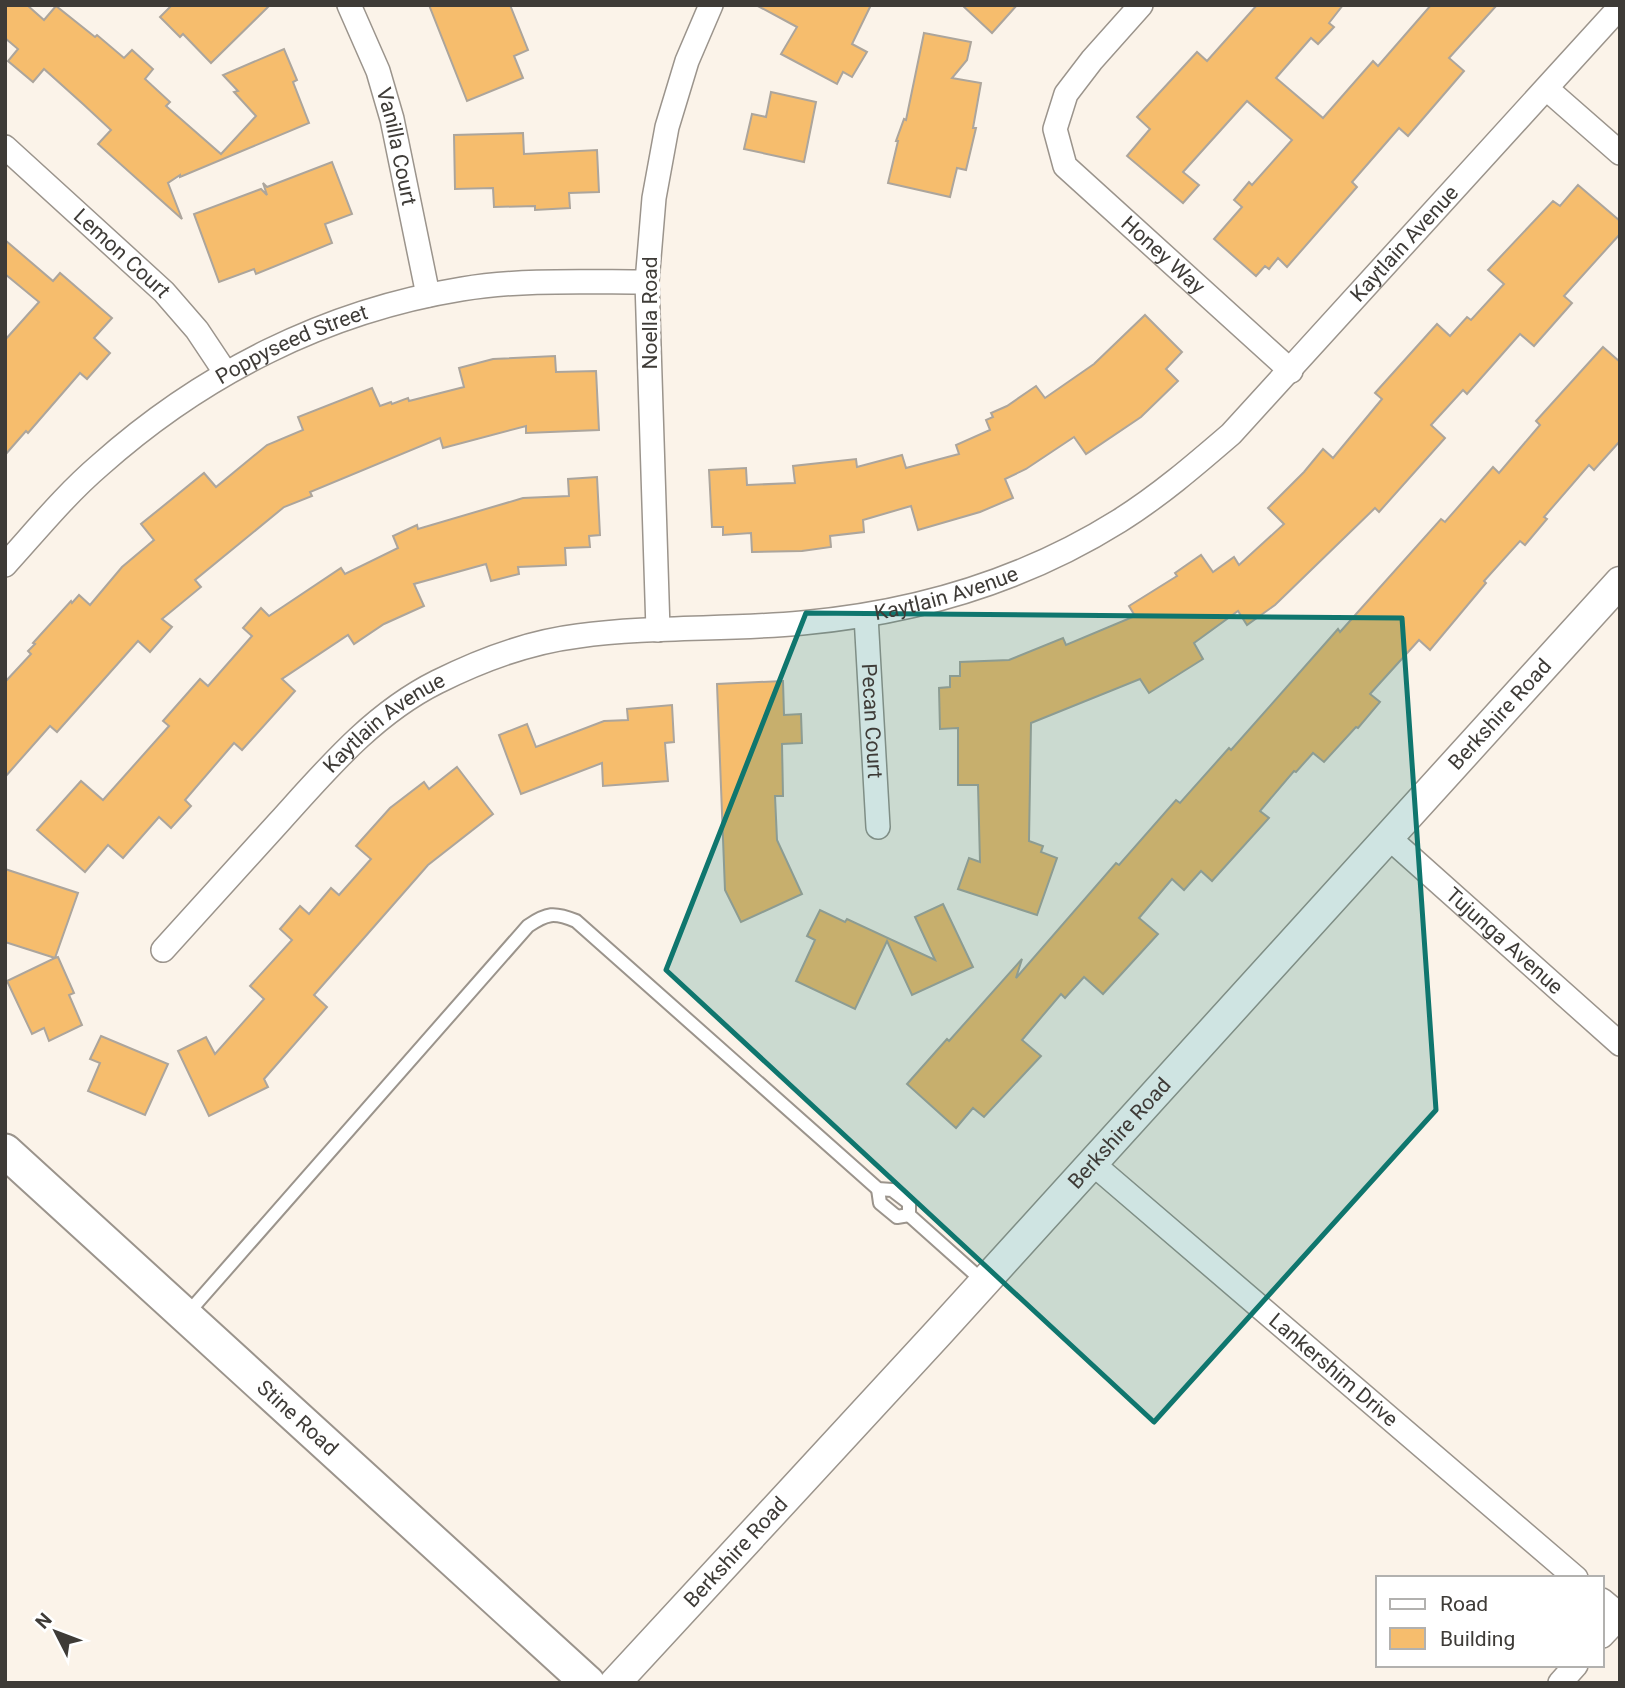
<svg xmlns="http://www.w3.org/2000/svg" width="1625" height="1688" viewBox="0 0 1625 1688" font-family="Roboto,sans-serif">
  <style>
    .building { fill: #f6bd6d; stroke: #aca59c; stroke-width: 2 }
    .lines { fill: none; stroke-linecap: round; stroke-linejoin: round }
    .service-casing { stroke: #9b948c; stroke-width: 16 }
    .minor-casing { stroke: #9b948c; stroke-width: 26 }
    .tertiary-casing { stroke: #9b948c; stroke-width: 33 }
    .secondary-casing { stroke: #9b948c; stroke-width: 37 }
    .service { stroke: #fff; stroke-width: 12 }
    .minor { stroke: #fff; stroke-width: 23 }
    .tertiary { stroke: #fff; stroke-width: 30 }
    .secondary { stroke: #fff; stroke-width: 33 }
    .marked { fill: #0f766e; fill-opacity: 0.2; stroke: #0f766e; stroke-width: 5; stroke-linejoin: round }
    .labels { text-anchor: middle; stroke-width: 7; stroke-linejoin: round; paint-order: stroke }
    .street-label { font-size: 21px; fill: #3e3b37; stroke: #fff }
  </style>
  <rect width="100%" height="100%" fill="#fbf3e9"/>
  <g class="building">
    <polygon points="5,5 27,5 44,20 56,6 95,37 97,35 124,58 132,50 153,69 145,79 170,102 166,106 221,154 256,116 234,92 238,91 223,75 284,49 297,80 293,82 309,123 180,177 180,175 168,183 182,219 98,144 111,130 83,104 44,69 33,82 8,61 18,49 5,38"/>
    <polygon points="172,5 270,5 211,63 183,34 180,37 160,17"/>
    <polygon points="429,5 510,5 528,50 514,56 523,78 467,101"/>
    <polygon points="756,5 871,5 852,44 867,52 852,77 843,72 837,84 781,54 797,27"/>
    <polygon points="962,5 1017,5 992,33"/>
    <polygon points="1257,5 1343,5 1329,23 1334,27 1318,44 1311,38 1276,78 1323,118 1373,61 1378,66 1431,5 1497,5 1449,58 1464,71 1408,136 1399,128 1352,182 1357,187 1287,267 1278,258 1269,269 1265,266 1256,276 1214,239 1242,207 1234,200 1249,182 1252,185 1292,140 1247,101 1183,172 1199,185 1183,203 1127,156 1150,129 1137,117 1197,52 1207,61"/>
    <polygon points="924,33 971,42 967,60 952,78 981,83 973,128 976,128 966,170 957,168 950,197 888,183 898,141 896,141 904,119 906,120"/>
    <polygon points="771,92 816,102 804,162 744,149 752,114 766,117"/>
    <polygon points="523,133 524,154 597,150 599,192 569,193 570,208 535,210 535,206 494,207 493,188 455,189 454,135"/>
    <polygon points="332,162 352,214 325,224 332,243 256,274 254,269 219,282 194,214 261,189 267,195 263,183 267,187"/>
    <polygon points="1578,185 1620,221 1620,234 1564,296 1572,303 1534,346 1520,334 1467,394 1463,390 1431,425 1445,438 1379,512 1375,508 1275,605 1247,625 1238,611 1194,643 1203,659 1149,693 1140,679 1031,723 1029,841 1043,846 1041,852 1057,858 1037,915 958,889 969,858 980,862 978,785 958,785 958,728 940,729 939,688 950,687 950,676 960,676 960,662 1009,660 1063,638 1066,645 1135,616 1129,606 1177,576 1175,573 1201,555 1213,572 1234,557 1239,565 1284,524 1268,508 1304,472 1323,449 1333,458 1382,399 1375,393 1437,324 1450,336 1467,317 1471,320 1504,284 1488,270 1553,201 1560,206"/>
    <polygon points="5,240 53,281 60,273 112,318 94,338 110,353 87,379 80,373 28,433 26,431 5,455 5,340 39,302 5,274"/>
    <polygon points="1145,315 1182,352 1166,369 1178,381 1141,417 1086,454 1074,437 1026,469 1005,479 1013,498 980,512 918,530 911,506 863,520 864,532 830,536 831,547 802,551 752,552 751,533 723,535 723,527 712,527 709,470 746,468 747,485 795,483 793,466 856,459 857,467 902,455 906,468 959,454 956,445 990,430 986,420 993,417 991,413 1007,406 1036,386 1045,398 1094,364"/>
    <polygon points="1603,347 1620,362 1620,441 1594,470 1589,465 1544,517 1547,519 1525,545 1520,541 1484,581 1486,583 1430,650 1419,640 1370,694 1380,702 1358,728 1356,727 1324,762 1313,753 1296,772 1294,771 1260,811 1269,818 1212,881 1201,871 1184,890 1172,879 1139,918 1158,934 1103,994 1084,977 1065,998 1061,994 1022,1040 1041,1056 984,1117 973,1108 956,1128 907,1084 947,1039 949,1041 1022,959 1016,978 1116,863 1119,865 1176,800 1180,803 1229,748 1231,750 1338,629 1340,632 1441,519 1445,522 1493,467 1499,473 1540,425 1536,421"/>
    <polygon points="555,356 556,372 596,371 599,430 526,433 526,426 443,448 440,438 310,492 312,496 284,507 195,580 201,587 162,619 172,627 150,652 138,641 57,732 50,726 5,777 5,682 31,654 28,651 35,644 33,643 71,601 72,603 79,595 90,605 122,567 154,540 141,524 204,473 216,487 267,445 303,430 298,417 372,388 380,406 391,402 392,404 408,398 409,401 464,387 459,368 493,359"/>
    <polygon points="597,477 600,535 589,536 590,547 565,548 566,565 518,567 519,574 491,581 486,564 414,584 424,606 384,624 354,644 348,635 282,679 295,691 242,750 234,743 185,800 191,806 171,828 159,817 123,858 108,845 85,872 37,830 81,781 103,800 169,726 163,721 200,679 208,686 252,636 243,628 261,608 269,616 341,568 345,574 398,548 393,536 417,525 418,529 523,498 569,496 568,479"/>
    <polygon points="783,681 784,715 801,714 802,743 782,744 783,796 775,796 777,840 802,894 741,922 725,890 717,684"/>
    <polygon points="672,705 674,742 665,743 668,781 603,786 602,763 521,794 499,735 527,724 536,747 604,721 628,720 627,709"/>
    <polygon points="457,767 493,814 428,865 314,995 327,1007 264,1079 268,1087 209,1116 178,1051 206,1037 215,1054 264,999 250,986 292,940 280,929 300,906 309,914 331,888 339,895 371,859 356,846 390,808 424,782 429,789"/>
    <polygon points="5,869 78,893 55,958 58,957 74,993 69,995 82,1025 49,1041 44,1028 32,1034 7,981 55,958 5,942"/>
    <polygon points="943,904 973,967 912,995 887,941 855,1009 796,981 815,940 807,936 820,910 845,922 847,919 935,960 915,917"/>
    <polygon points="101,1036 168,1064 145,1115 88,1091 100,1063 90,1059"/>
  </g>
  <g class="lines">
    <g class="service-casing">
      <g id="service">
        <polyline points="878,1189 880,1203 897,1217 909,1215"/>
        <path d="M187,1314l341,-388c19,-13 26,-14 48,-5l302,268 14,1 17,13v12l75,67"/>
      </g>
    </g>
    <g class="minor-casing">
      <g id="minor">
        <path id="s1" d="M349,5l29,66 14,48 36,176"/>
        <path id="s2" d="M1141,5l-49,55 -26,34 -11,35 10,37 226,205"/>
        <polyline points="1547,89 1620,153"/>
        <path id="s3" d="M5,147l159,145 33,38 28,42"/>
        <path id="s4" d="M5,565c31,-34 60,-70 95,-100 102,-91 226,-154 362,-176 61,-10 123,-7 185,-7"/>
        <path id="s5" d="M866,616l12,211"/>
        <polyline points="658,630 647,282 654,198 667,127 687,61 711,5"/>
        <path id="s6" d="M1388,837l232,207"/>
        <path id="s7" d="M163,950c39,-43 78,-86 117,-129 47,-52 93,-107 157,-139 44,-22 92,-40 141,-46 74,-10 150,-6 224,-13 111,-10 221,-42 317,-102 40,-25 76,-56 112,-87l389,-427"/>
        <path id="s8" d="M1092,1163l484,415"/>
        <polyline points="1602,1600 1620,1615"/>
        <polyline points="1602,1636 1620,1617"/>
        <polyline points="1560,1683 1576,1665"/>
      </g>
    </g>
    <g class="tertiary-casing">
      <g id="tertiary">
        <path id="s9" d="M615,1683l324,-351 681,-750"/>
      </g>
    </g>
    <g class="secondary-casing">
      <g id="secondary">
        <path id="s10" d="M5,1151l583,532"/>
      </g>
    </g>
    <use href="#service" class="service"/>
    <use href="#minor" class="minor"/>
    <use href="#tertiary" class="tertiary"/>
    <use href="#secondary" class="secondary"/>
  </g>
  <path class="marked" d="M806,613l596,5 34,492 -282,312 -488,-452z"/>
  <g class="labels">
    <g class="street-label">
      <text dy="7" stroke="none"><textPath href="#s1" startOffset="150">Vanilla Court</textPath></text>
      <text dy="7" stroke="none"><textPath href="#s7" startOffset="1494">Kaytlain Avenue</textPath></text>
      <text dy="7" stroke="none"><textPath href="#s3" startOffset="158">Lemon Court</textPath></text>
      <text dy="7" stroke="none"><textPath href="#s2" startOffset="324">Honey Way</textPath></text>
      <text transform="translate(650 313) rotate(-90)" y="7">Noella Road</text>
      <text dy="7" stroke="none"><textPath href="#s4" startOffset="366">Poppyseed Street</textPath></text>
      <text dy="7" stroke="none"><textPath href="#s7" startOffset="906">Kaytlain Avenue</textPath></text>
      <text dy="7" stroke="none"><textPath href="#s9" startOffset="1312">Berkshire Road</textPath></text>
      <text dy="7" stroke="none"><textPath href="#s5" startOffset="105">Pecan Court</textPath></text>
      <text dy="7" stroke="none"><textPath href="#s7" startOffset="318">Kaytlain Avenue</textPath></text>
      <text dy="7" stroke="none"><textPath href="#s6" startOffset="156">Tujunga Avenue</textPath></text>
      <text dy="7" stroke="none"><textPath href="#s9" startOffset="746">Berkshire Road</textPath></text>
      <text dy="7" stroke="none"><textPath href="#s8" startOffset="318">Lankershim Drive</textPath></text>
      <text dy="7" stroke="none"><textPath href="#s10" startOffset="396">Stine Road</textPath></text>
      <text dy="7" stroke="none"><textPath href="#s9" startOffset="178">Berkshire Road</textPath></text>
    </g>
  </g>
  <rect width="1625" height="1688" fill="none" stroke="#3e3b37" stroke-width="14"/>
  <rect x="1376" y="1576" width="228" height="91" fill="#ffffff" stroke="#b2b1af" stroke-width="2"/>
  <rect x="1390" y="1599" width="35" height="10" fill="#ffffff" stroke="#b2b1af" stroke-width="2"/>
  <text x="1440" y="1611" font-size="21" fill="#3e3b37">Road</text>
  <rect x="1390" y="1628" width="35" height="21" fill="#f6bd6d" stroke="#b2b1af" stroke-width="2"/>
  <text x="1440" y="1646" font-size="21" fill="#3e3b37">Building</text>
  <g transform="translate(56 1632) rotate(312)" stroke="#ffffff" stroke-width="5" paint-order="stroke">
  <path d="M0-5L12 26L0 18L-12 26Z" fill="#3e3b37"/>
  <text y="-10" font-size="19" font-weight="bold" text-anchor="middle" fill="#3e3b37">N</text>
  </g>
</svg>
